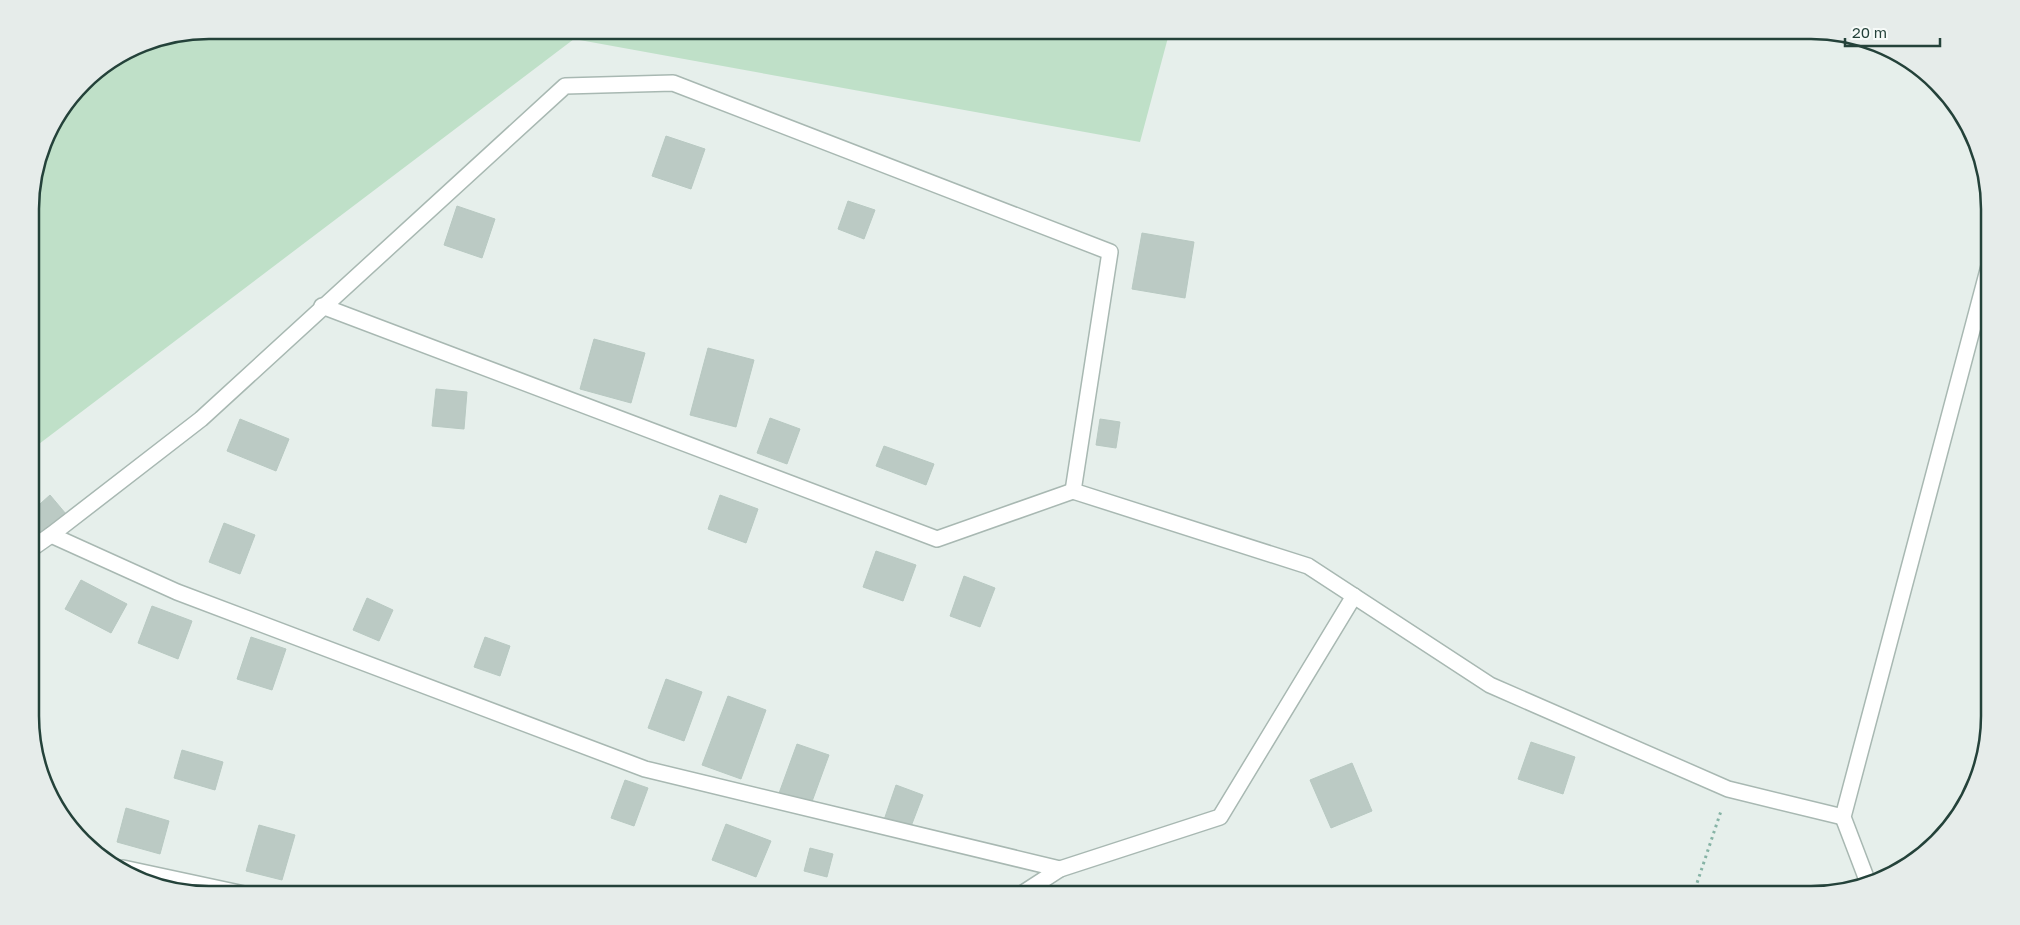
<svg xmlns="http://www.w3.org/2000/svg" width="2020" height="925" viewBox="0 0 2020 925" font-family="'Golos Text',sans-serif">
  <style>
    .green { fill: #bfe0c8 }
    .building { fill: #bbcac4; stroke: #b8c9c2 }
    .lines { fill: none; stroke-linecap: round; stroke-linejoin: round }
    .minor-casing { stroke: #a8b8b2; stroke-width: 18 }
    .path { stroke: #86b3a5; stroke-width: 3; stroke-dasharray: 2.5 4; stroke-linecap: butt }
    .minor { stroke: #fff; stroke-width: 15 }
    .rim { fill: none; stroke: #24423a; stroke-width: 2.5 }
  </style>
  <rect width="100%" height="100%" fill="#e6efeb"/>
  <polygon class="green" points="208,30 1170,30 1140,142 574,39 31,450 30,196 49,129 91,74 140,43"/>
  <g class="building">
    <polygon points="666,136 705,149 691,189 652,176"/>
    <polygon points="848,201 875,210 864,239 838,229"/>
    <polygon points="457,206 495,219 482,258 444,245"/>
    <polygon points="1142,233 1194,242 1185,298 1132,289"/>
    <polygon points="594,339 645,353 631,403 580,389"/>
    <polygon points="708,348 754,360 736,427 690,415"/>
    <polygon points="436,389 467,392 464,429 432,426"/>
    <polygon points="770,418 800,429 787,464 757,453"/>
    <polygon points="240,419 289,439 276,471 227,451"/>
    <polygon points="1100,419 1120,422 1116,448 1096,445"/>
    <polygon points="884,446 934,464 926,485 876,466"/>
    <polygon points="50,495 66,514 31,544 31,512"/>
    <polygon points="720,495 758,509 746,543 708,529"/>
    <polygon points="224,523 255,535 240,574 209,562"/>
    <polygon points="876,551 916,565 903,601 863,587"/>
    <polygon points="964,576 995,588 980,627 950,616"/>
    <polygon points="81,580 127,604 111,633 65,609"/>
    <polygon points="367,598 393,610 379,641 353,630"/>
    <polygon points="152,606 192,621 178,659 138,643"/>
    <polygon points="251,637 286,649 272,690 237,679"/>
    <polygon points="485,637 510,646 500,676 474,667"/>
    <polygon points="666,679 702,692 684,741 648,728"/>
    <polygon points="728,696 766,710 741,779 702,765"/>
    <polygon points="1531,742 1575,757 1563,794 1518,779"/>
    <polygon points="797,744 829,755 810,807 778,796"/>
    <polygon points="182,750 223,762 215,790 174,778"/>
    <polygon points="1352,763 1372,811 1331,828 1310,780"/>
    <polygon points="625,780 648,788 634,826 611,818"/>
    <polygon points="896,785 923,795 910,829 884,820"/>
    <polygon points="126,808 169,821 160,854 117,842"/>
    <polygon points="726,824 771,841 756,877 712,860"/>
    <polygon points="259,825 295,835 282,880 246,871"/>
    <polygon points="810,848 833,854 827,877 804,871"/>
  </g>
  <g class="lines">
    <g class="minor-casing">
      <g id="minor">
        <polyline points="322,306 937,539 1073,491"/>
        <polyline points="51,535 177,592 645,769 1060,869"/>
        <polyline points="31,549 51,535 201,419 565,86 673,83 1110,252 1073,491 1308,566 1490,685 1728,789 1843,817"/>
        <polyline points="123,868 249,895"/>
        <polyline points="1867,880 1843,817 1989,266"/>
        <polyline points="1020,895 1060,869 1220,817 1354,596"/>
      </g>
    </g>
    <polyline class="path" points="1693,895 1721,811"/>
    <use href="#minor" class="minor"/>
  </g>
  <path d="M0 0H2020V925H0ZM209 39H1811A170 170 0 0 1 1981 209V716A170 170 0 0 1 1811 886H209A170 170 0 0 1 39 716V209A170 170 0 0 1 209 39Z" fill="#e6ecea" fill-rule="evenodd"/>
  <path class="rim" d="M209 39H1811A170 170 0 0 1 1981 209V716A170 170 0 0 1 1811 886H209A170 170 0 0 1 39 716V209A170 170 0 0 1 209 39Z"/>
  <path d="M1845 38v8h95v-8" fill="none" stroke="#24423a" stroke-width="2.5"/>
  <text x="1852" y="38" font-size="15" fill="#24423a" stroke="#f7fbf9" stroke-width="4" paint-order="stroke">20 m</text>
</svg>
